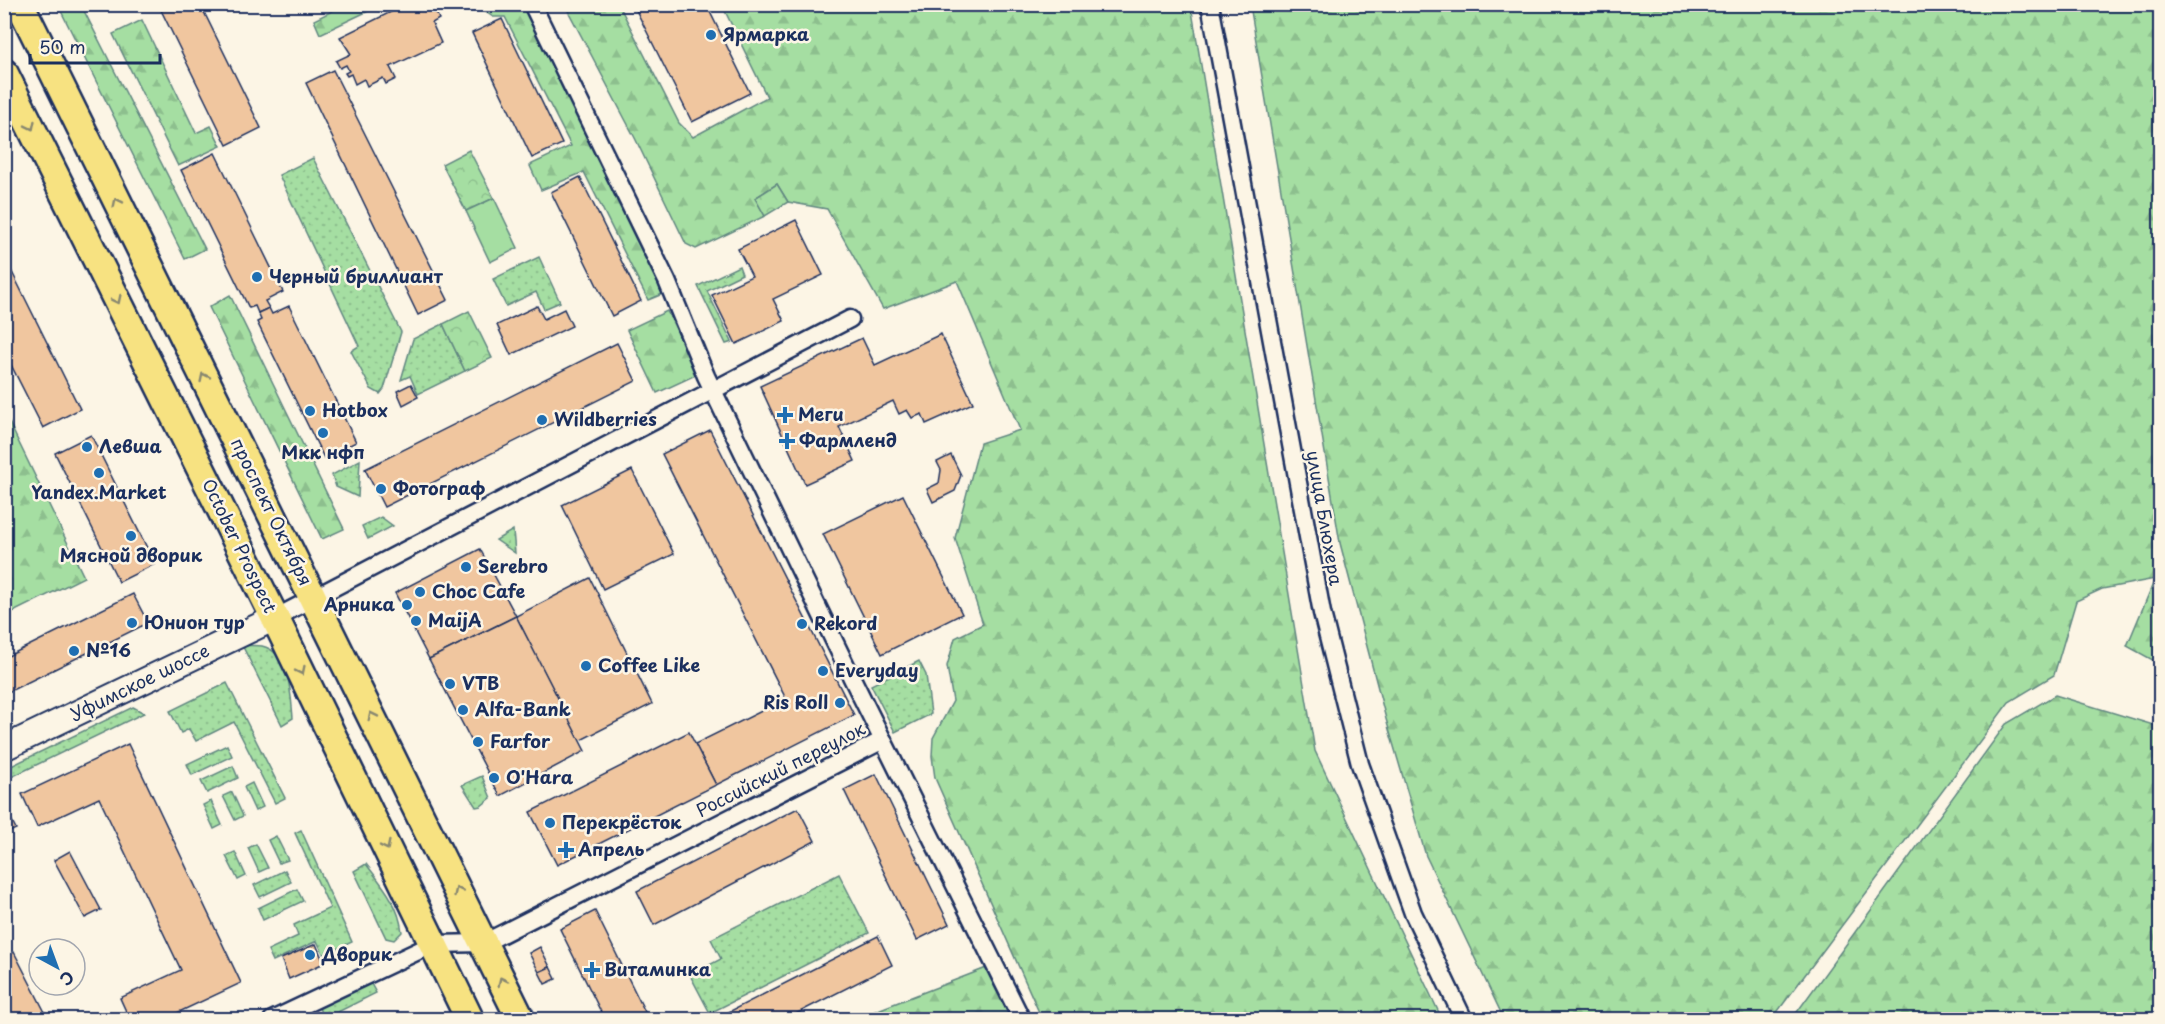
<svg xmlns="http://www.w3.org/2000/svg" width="2165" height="1024" viewBox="0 0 2165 1024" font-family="'Playpen Sans',sans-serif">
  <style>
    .grass { fill: url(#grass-dots); stroke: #608680; stroke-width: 1.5 }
    .forest { fill: url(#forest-firs); stroke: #608680; stroke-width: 1.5 }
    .park { fill: url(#park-crowns); stroke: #608680; stroke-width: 1.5 }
    .pitch { fill: #a5dea2; stroke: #608680; stroke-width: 1.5 }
    .building { fill: #f0c69f; stroke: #1b2f5e; stroke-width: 1.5 }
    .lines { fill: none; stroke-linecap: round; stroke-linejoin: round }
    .minor-casing { stroke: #1b2f5e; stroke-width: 21 }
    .secondary-casing { stroke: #1b2f5e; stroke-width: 28 }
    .primary-casing { stroke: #1b2f5e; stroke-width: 32 }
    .minor { stroke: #fcf5e5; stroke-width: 16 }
    .secondary { stroke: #fcf5e5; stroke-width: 24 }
    .primary { stroke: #f7e281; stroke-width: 27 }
    .oneway { stroke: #898870 }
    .poi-dot { fill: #1f6fb2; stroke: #fcf5e5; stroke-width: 2 }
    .labels { text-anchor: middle; stroke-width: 5; stroke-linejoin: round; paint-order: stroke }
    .poi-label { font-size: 18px; font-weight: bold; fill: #1b2f5e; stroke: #fcf5e5; text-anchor: start }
    .street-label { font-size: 18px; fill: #1b2f5e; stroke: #fcf5e5 }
  </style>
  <defs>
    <pattern id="grass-dots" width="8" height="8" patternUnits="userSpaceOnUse" patternTransform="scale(1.5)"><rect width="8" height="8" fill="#a5dea2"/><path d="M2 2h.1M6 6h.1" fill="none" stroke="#8dbf8e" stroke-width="1.8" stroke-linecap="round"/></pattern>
    <pattern id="forest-firs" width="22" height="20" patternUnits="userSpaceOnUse" patternTransform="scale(1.5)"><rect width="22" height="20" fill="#a5dea2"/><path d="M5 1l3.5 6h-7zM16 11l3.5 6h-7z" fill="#8dbf8e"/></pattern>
    <pattern id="park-crowns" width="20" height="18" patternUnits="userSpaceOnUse" patternTransform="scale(1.5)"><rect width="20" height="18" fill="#a5dea2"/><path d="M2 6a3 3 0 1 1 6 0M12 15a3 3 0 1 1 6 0" fill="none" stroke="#8dbf8e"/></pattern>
  </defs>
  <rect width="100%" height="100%" fill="#fcf5e5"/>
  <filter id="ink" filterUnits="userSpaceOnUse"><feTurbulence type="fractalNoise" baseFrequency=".0167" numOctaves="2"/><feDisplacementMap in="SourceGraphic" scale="12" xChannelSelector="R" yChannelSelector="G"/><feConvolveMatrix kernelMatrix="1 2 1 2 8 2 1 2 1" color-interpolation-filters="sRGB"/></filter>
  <g filter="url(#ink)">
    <g class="grass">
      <polygon points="313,158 401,332 384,389 380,394 371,389 351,351 359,346 279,175"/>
      <polygon points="539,257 560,302 544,309 536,292 506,306 493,279"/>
      <polygon points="739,266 742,274 707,291 732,342 726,344 698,286"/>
      <polygon points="443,324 465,371 418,394 410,376 401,380 413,339"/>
      <polygon points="360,460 358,497 336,487 332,475"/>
      <polygon points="381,517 393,526 368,539 362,526"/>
      <polygon points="513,530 515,553 496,540"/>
      <path d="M242,645c7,1 14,0 20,1 28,6 29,50 31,72l-11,7z"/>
      <polygon points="919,661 926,675 931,714 895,732 871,685"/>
      <polygon points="227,683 285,798 275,803 234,722 196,741 189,729 181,733 170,711"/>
      <polygon points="133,707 144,713 5,780 5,769"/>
      <polygon points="227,745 232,756 192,775 187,764"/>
      <polygon points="233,766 238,778 207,793 201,781"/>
      <polygon points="482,776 491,798 481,806 476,807 462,785"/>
      <polygon points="252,783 263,807 255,811 244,787"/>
      <polygon points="232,792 243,816 235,820 223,796"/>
      <polygon points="211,801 222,825 214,829 203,805"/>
      <polygon points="301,830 352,942 324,955 317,941 273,961 268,950 298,936 294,925 330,908 295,833"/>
      <polygon points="276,836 288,860 279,863 268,840"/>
      <polygon points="256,844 268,868 259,872 248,848"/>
      <polygon points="235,852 246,876 238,880 226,856"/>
      <path d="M366,864c17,22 33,40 36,68l-8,8 -8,-2 -32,-67z"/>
      <polygon points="285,870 291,882 260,897 254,885"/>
      <polygon points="839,874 869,933 710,1013 690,975 721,959 711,939"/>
      <polygon points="297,889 303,901 263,920 258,908"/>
      <polygon points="370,982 376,993 324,1019 319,1008"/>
    </g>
    <g class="forest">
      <polygon points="346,4 381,5 320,34 314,20"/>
      <polygon points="58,5 81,5 205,249 185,259"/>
      <polygon points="490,5 527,5 665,293 648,300 584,172 541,190 530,166 532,164 571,146 505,17 493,17 483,10"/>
      <polygon points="565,5 619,5 679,123 693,137 767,97 722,5 1191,5 1315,751 1442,1019 1042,1019 935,778 932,756 933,738 953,701 947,666 955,638 983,624 955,538 980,443 1020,430 957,281 883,309 827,209 788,202 777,184 755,198 765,216 696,249 686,244 635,138"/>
      <polygon points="1250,5 2160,5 2160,664 2127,646 2155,579 2102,589 2076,601 2054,675 2009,702 1772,1019 1504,1019 1426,856 1386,719 1340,543"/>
      <polygon points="142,20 196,133 211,126 221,146 178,166 113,34"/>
      <polygon points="230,295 344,529 322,539 209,307"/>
      <polygon points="667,311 698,374 657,393 627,330"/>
      <polygon points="5,414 84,577 5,616 4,616"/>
      <polygon points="2055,695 2160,727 2160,1019 1792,1019 2006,724"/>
      <polygon points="989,967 1017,1020 852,1020"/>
    </g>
    <g class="park">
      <polygon points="469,150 494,198 466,211 442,164"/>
      <polygon points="777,184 788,202 765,216 755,198"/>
      <polygon points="469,311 492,358 465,371 443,324"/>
    </g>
    <polygon class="pitch" points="494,198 518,248 490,262 466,211"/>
    <g class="building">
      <polygon points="158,4 200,4 261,128 227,145"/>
      <polygon points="407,4 432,4 439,19 432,23 441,43 390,67 396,79 386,84 383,78 367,86 364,79 355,84 351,74 347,76 345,73 349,71 346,65 340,68 336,61 351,54 340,37"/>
      <polygon points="633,4 706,4 750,93 692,122"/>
      <polygon points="502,19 562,144 532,158 472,33"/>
      <polygon points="333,70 448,300 418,315 306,83"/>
      <polygon points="215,153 283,292 265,301 269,308 258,313 255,306 249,308 181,170"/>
      <polygon points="580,177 641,301 612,316 551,192"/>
      <polygon points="796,220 823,275 773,299 784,321 736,344 712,295 752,276 738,249"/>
      <polygon points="4,256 80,409 43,428 4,351"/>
      <polygon points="289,306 356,442 324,458 257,322 261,320 258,313 269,308 272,314"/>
      <polygon points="537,306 544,319 564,309 572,326 511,355 497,325"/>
      <polygon points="941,334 973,403 926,424 922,414 912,418 907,410 899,414 893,401 839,427 855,461 805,484 760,386 862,338 875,365"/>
      <polygon points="617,343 636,381 384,507 365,469"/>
      <polygon points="411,384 418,397 403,405 397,391"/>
      <polygon points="710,430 854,715 716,785 695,744 786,699 662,454"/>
      <polygon points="91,435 155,564 119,582 55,453"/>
      <polygon points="951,455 961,475 955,491 933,502 927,489 939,483 941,470 937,462"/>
      <polygon points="632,470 674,554 603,589 562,505"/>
      <polygon points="903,495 962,614 882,654 823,534"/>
      <polygon points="480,549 516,616 429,659 395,593"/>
      <polygon points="590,578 652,704 579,741 516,616"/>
      <polygon points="133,594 148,623 4,694 4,658"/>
      <polygon points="516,616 585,751 500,796 429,659"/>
      <polygon points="689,732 716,785 557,865 530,812"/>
      <polygon points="128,744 241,983 162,1020 130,1020 120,998 181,970 99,798 37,827 22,794"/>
      <polygon points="876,774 949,924 917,940 844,790"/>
      <polygon points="798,808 815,841 654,925 637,891"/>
      <polygon points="9,815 16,829 5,834 4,817"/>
      <polygon points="70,851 101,910 85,918 54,860"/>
      <polygon points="595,911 649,1020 605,1020 560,929"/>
      <polygon points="878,936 892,965 784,1020 713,1020"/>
      <polygon points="316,944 324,963 289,979 281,959"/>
      <polygon points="540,947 550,967 539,972 529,953"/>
      <polygon points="14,952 49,1020 4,1020 4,957"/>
      <polygon points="550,967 556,979 545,984 539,972"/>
    </g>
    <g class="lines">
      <g class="minor-casing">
        <g id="minor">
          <polyline points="532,4 667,281 706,376 853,680 1022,1020"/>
          <polyline points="1210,4 1322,613 1360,764 1413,913 1464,1020"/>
          <polyline points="275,618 850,319"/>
          <polyline points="272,1020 433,944 484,943 883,740"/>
        </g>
      </g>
      <g class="secondary-casing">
        <polyline id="secondary" points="4,748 275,618"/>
      </g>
      <g class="primary-casing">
        <g id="primary">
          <polyline points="20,4 521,1020"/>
          <polyline points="4,73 275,618 470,1020"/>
        </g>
      </g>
      <use href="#minor" class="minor"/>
      <use href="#secondary" class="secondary"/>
      <use href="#primary" class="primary"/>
    </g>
    <defs><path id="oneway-chevron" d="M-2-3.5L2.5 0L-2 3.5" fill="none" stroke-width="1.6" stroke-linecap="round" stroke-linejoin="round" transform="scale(1.5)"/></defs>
    <g class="oneway">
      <use href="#oneway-chevron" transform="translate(31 126) rotate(64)"/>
      <use href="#oneway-chevron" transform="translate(117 202) rotate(-116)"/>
      <use href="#oneway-chevron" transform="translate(117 300) rotate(64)"/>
      <use href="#oneway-chevron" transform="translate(204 377) rotate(-116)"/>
      <use href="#oneway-chevron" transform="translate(301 671) rotate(64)"/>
      <use href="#oneway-chevron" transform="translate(372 716) rotate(-116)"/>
      <use href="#oneway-chevron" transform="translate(386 846) rotate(64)"/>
      <use href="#oneway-chevron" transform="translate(458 891) rotate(-116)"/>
      <use href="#oneway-chevron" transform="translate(502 981) rotate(-116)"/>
    </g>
  </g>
  <g class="poi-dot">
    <circle cx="711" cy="35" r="6"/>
    <circle cx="257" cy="277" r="6"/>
    <circle cx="310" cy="411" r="6"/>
    <path d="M782 406h6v6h6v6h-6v6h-6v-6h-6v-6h6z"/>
    <circle cx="542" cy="420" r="6"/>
    <circle cx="323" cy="433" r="6"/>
    <path d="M784 432h6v6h6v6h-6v6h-6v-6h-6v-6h6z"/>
    <circle cx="87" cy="447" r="6"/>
    <circle cx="99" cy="473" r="6"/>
    <circle cx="381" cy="489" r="6"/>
    <circle cx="131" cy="536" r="6"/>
    <circle cx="466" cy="567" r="6"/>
    <circle cx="420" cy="592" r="6"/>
    <circle cx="407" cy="605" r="6"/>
    <circle cx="416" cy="621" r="6"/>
    <circle cx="132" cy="623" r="6"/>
    <circle cx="802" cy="624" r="6"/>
    <circle cx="74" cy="651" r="6"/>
    <circle cx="586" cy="666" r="6"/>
    <circle cx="823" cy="671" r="6"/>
    <circle cx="450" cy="684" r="6"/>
    <circle cx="840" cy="703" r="6"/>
    <circle cx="463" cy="710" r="6"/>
    <circle cx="478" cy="742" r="6"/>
    <circle cx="494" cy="778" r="6"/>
    <circle cx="550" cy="823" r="6"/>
    <path d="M563 841h6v6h6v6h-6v6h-6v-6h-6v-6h6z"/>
    <circle cx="310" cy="955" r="6"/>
    <path d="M589 961h6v6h6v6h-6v6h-6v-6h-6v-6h6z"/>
  </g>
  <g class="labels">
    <g class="poi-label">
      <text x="723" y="41">Ярмарка</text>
      <text x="269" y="283">Черный бриллиант</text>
      <text x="322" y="417">Hotbox</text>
      <text x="798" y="421">Меги</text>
      <text x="554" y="426">Wildberries</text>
      <text x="799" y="447">Фармленд</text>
      <text x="99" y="453">Левша</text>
      <text x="323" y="459" text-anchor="middle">Мкк нфп</text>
      <text x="393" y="495">Фотограф</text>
      <text x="99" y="499" text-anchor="middle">Yandex.Market</text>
      <text x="131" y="562" text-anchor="middle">Мясной дворик</text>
      <text x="478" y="573">Serebro</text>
      <text x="432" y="598">Choc Cafe</text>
      <text x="395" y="611" text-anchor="end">Арника</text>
      <text x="428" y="627">MaijA</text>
      <text x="144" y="629">Юнион тур</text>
      <text x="814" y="630">Rekord</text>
      <text x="86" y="657">№16</text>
      <text x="598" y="672">Coffee Like</text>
      <text x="835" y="677">Everyday</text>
      <text x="462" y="690">VTB</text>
      <text x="828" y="709" text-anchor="end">Ris Roll</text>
      <text x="475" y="716">Alfa-Bank</text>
      <text x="490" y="748">Farfor</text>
      <text x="506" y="784">O'Hara</text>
      <text x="562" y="829">Перекрёсток</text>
      <text x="578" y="856">Апрель</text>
      <text x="322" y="961">Дворик</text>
      <text x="604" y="976">Витаминка</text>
    </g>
    <g class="street-label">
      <text transform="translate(271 512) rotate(64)" y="6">проспект Октября</text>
      <text transform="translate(1324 518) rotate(80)" y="6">улица Блюхера</text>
      <text transform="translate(239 546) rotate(64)" y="6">October Prospect</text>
      <text transform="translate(140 683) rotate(-26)" y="6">Уфимское шоссе</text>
      <text transform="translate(781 770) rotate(-27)" y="6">Российский переулок</text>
    </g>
  </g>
  <rect width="2165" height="1024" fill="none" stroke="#fcf5e5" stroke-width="24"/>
  <rect x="12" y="12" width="2141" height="1000" fill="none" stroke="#1b2f5e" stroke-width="2" filter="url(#ink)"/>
  <g transform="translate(57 967) rotate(139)"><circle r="28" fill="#fcf5e5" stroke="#a2a6af" stroke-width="1.5"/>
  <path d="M0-4.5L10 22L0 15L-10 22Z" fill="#1f6fb2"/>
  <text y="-9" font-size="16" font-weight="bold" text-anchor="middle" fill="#1b2f5e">С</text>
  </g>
  <path d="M30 54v9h130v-9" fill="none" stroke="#1b2f5e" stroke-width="3"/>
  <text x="39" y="54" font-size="18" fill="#1b2f5e" stroke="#fcf5e5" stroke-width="4.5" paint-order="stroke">50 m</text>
</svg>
